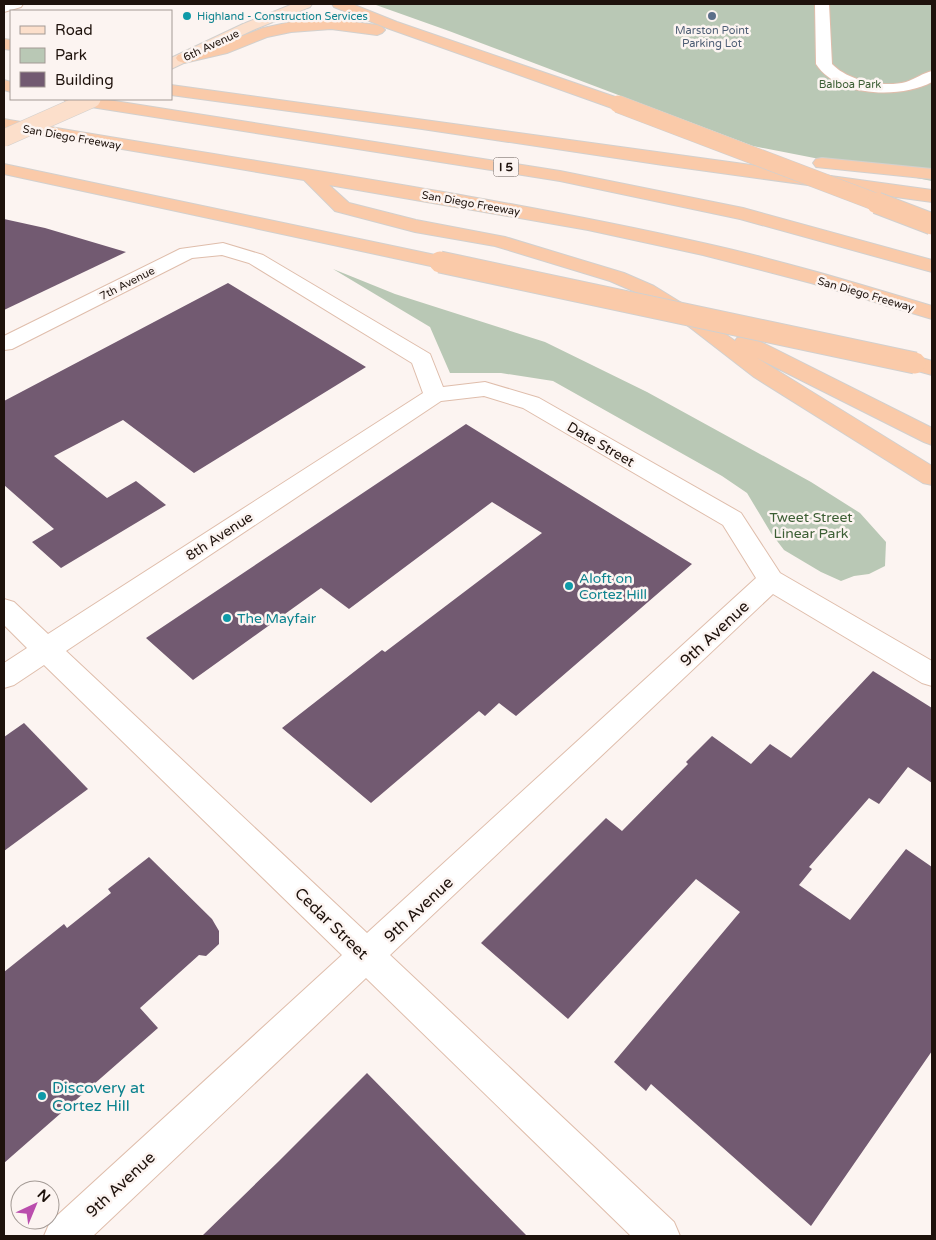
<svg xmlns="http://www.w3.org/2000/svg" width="936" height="1240" viewBox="0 0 936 1240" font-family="'Varela Round',sans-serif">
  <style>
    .green { fill: #b9c8b5 }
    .building { fill: #725a71 }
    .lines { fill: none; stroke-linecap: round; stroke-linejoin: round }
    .street-casing { stroke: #dfbdab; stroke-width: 2 }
    .secondary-casing { stroke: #dfbdab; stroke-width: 2 }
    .primary-casing { stroke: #d2d0ce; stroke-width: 2 }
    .highway-casing { stroke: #d2d0ce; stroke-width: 2 }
    .street { fill: #fff; fill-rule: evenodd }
    .secondary { fill: #fff; fill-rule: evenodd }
    .primary { fill: #fcdfcb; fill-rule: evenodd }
    .highway { fill: #facaa9; fill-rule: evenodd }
    .primary-bridge-casing { stroke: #d2d0ce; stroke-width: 18; stroke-linecap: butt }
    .highway-bridge-far1-casing { stroke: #d2d0ce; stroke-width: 18; stroke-linecap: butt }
    .highway-bridge-casing { stroke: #d2d0ce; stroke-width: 23; stroke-linecap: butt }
    .primary-bridge { stroke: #fcdfcb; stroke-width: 17 }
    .highway-bridge-far1 { stroke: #facaa9; stroke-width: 17 }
    .highway-bridge { stroke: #facaa9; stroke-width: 21 }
    .culture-dot { fill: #0f9aa8; stroke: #fcf4f1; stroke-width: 2 }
    .service-dot { fill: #5c6f8a; stroke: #fcf4f1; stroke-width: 2 }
    .labels { text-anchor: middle; stroke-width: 5; stroke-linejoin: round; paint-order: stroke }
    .far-culture-label { font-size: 11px; fill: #0d838f; stroke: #fcf4f1; text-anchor: start }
    .far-service-label { font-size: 11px; fill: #4e5e75; stroke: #fcf4f1 }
    .far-street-label { font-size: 11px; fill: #1e120c; stroke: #fcf4f1 }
    .far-park-label { font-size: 11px; fill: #3c5e34; stroke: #fcf4f1 }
    .shield { fill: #fcf4f1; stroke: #615651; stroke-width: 1 }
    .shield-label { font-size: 12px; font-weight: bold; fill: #1e120c }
    .street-label { font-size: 14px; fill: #1e120c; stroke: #fcf4f1 }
    .park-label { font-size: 14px; fill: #3c5e34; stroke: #fcf4f1 }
    .culture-label { font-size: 14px; fill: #0d838f; stroke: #fcf4f1; text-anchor: start }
    .near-street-label { font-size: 16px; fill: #1e120c; stroke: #fcf4f1 }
    .near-culture-label { font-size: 16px; fill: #0d838f; stroke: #fcf4f1; text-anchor: start }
  </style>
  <rect width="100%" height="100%" fill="#fcf4f1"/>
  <g class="green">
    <polygon points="379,4 932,4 932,181 753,146 449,31 376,5"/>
    <polygon points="333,269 395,294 545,342 647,392 811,482 860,513 886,542 885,566 869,574 854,576 841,581 821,572 784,550 771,533 747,493 722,476 553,381 501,373 450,373 430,327"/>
  </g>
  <g class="building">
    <polygon points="4,219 45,228 126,252 4,310"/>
    <polygon points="228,283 366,367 194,473 123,420 54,456 107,498 136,481 166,505 61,568 32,542 54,529 4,485 4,401"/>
    <polygon points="466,424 692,564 516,716 499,703 485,716 479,711 371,803 282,728 382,650 385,652 542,533 492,502 349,609 321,588 193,680 146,638"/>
    <polygon points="873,671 932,708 932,783 908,767 879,804 869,798 809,867 812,869 799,885 850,920 906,849 932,867 932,1051 811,1226 651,1084 646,1091 614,1062 740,912 696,879 568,1019 481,943 606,818 622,831 688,764 686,762 712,736 751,764 770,744 791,758"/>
    <polygon points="24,723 88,789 4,851 4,737"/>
    <polygon points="149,857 212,919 219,931 219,944 206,956 199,955 140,1008 158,1028 4,1163 4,972 64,924 67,928 111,893 108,889"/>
    <polygon points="367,1073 527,1236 202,1236 279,1161"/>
  </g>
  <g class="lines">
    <g class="street-casing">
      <path id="street" d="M223,243l40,12 167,99 13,33 42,-5 54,16 202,115 39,60 152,88v25l-10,-3 -149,-89 -383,361 284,267 6,14h-49l-265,-258 -273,258h-49l6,-14 292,-267 -298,-290 -30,20 -10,3v-25l23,-15 -23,-23v-26l10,3 34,32 375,-241 -11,-30 -163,-100 -27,-8 -30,3 -180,91 -8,1v-14l176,-87zM484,396l39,12 200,117 33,53 -389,355 -301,-282 375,-250z"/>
    </g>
    <g class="secondary-casing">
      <g id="secondary">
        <polygon points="4,4 23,4 21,7 4,12"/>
        <path d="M815,4h14l3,60c16,17 52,24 74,18 9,-3 17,-9 26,-11v11c-32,17 -95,15 -116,-18z"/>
      </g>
    </g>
    <g class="primary-casing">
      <polygon id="primary" points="293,4 312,4 310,7 253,30 171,69 171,58 243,24"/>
    </g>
    <g class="highway-casing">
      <g id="highway">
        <polygon points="332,4 352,4 397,22 624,100 626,104 624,108 612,108 387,28 334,7"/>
        <polygon points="331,19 377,25 382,27 385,30 382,33 377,35 331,29 291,32 267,37 227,53 184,63 178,61 176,58 178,55 216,46 263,28 291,22"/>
        <polygon points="4,39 11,40 11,50 4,49"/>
        <polygon points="4,80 11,82 11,92 4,90"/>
        <polygon points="171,85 932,190 932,202 663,165 422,129 171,95"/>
        <polygon points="64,99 102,99 560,171 743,208 932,260 932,272 740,219 560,181 72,104 66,103"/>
        <path d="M4,119c233,41 468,72 699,124 77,17 153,40 229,63v13l-121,-36 -108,-28 -115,-25 -259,-45 20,18 67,17 89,17 119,36 30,13 34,21 47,34 2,-3 8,-2 8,2 179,90v17l-8,-3 -167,-84 175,108v19l-9,-2 -169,-106 -80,-62 -34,-21 -30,-13 -115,-35 -80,-14 -80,-21 -31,-31 -300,-51z"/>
        <polygon points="822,158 932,169 932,179 816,167 813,163 816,159"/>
        <polygon points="4,164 440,256 447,258 450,262 447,266 440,268 4,174"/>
        <polygon points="915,356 932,361 932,375 907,368 904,363 907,358"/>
      </g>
    </g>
    <use href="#street" class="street"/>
    <use href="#secondary" class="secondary"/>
    <use href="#primary" class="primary"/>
    <use href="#highway" class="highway"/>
    <g class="primary-bridge-casing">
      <polyline id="primary-bridge" points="4,138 92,99"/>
    </g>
    <g class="highway-bridge-far1-casing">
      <polyline id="highway-bridge-far1" points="618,104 881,204"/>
    </g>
    <g class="highway-bridge-casing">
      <g id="highway-bridge">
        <polyline points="877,203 932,224"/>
        <polyline points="440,262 915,363"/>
      </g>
    </g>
    <use href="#primary-bridge" class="primary-bridge"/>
    <use href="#highway-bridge-far1" class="highway-bridge-far1"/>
    <use href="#highway-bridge" class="highway-bridge"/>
  </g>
  <g class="culture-dot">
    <circle cx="187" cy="16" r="5"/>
    <circle cx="569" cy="586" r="5"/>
    <circle cx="227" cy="618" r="5"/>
    <circle cx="42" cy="1096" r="5"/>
  </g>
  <circle class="service-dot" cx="712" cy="16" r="5"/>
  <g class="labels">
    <g class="far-culture-label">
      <text x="197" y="20">Highland - Construction Services</text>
    </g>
    <g class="far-service-label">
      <text x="712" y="34">Marston Point<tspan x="712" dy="13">Parking Lot</tspan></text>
    </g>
    <g class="far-street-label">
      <text transform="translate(211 45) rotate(-25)" y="4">6th Avenue</text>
      <text transform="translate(72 137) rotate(10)" y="4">San Diego Freeway</text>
      <text transform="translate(471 203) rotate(10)" y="4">San Diego Freeway</text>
      <text transform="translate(127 283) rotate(-27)" y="4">7th Avenue</text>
      <text transform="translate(866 294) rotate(16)" y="4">San Diego Freeway</text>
    </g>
    <g class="far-park-label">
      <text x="850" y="88">Balboa Park</text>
    </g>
    <rect class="shield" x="493.5" y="157.5" width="25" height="19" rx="4"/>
    <g class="shield-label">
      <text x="506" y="171">I 5</text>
    </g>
    <g class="street-label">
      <text transform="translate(601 444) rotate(30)" y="5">Date Street</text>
      <text transform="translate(219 536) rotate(-33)" y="5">8th Avenue</text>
    </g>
    <g class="park-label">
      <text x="811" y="522">Tweet Street<tspan x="811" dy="16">Linear Park</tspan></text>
    </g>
    <g class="culture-label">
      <text x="579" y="583">Aloft on<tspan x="579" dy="16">Cortez Hill</tspan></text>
      <text x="237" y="623">The Mayfair</text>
    </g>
    <g class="near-street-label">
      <text transform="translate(714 633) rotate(-43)" y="6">9th Avenue</text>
      <text transform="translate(418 909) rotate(-43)" y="6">9th Avenue</text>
      <text transform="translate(332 923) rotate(44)" y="6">Cedar Street</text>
      <text transform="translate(120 1184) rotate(-43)" y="6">9th Avenue</text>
    </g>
    <g class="near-culture-label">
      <text x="52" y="1093">Discovery at<tspan x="52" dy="18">Cortez Hill</tspan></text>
    </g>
  </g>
  <rect width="936" height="1240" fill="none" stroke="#1e120c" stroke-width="10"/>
  <rect x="10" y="10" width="162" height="90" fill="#fcf4f1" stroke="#a39a95"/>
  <rect x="20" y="26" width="25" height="8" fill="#fcdfcb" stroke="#a39a95"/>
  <text x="55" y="35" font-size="15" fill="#1e120c">Road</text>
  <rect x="20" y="48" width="25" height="15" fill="#b9c8b5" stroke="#a39a95"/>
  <text x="55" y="60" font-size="15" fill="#1e120c">Park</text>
  <rect x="20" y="72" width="25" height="15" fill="#725a71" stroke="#a39a95"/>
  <text x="55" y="85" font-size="15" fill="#1e120c">Building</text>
  <g transform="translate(35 1205) rotate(44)"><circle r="24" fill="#fcf4f1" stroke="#a39a95"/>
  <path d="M0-4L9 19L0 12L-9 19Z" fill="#ba4dad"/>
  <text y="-8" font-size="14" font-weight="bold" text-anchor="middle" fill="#1e120c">N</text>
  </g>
</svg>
